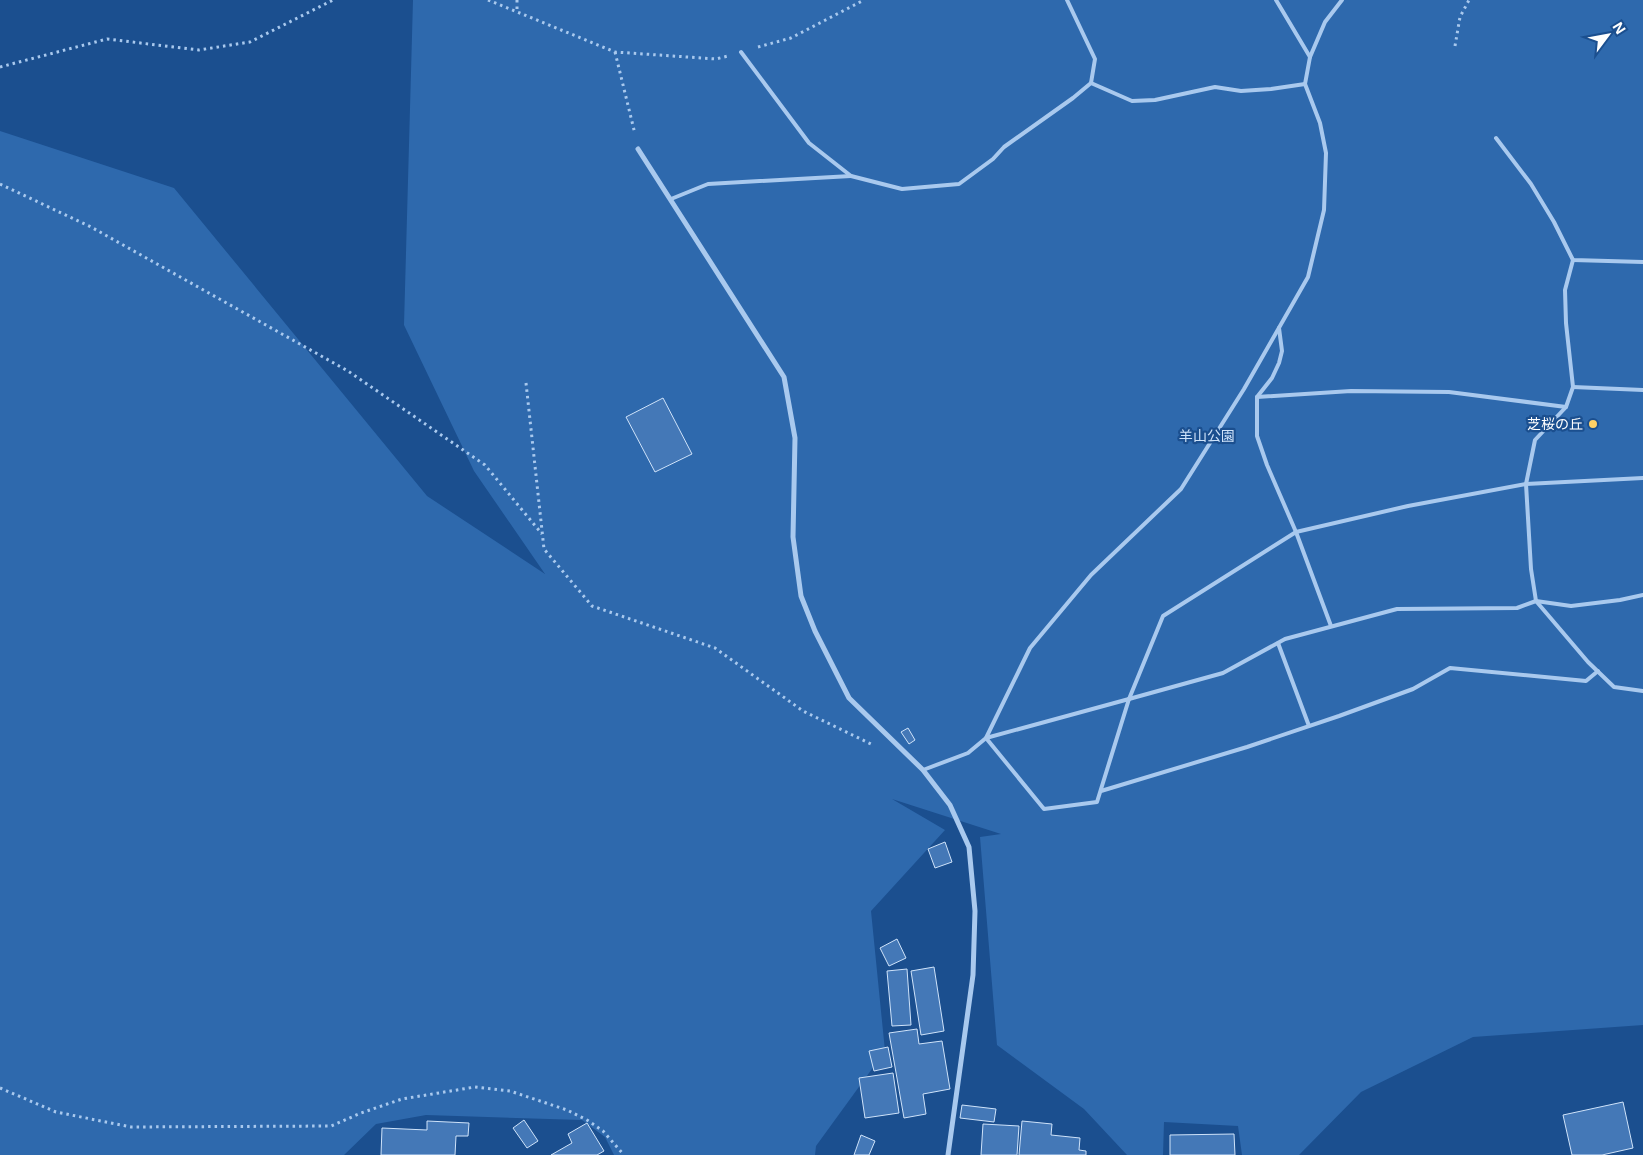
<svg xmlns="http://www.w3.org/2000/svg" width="1643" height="1155" viewBox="0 0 1643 1155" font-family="Inter,'Noto Sans JP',sans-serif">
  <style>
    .green { fill: #2e69ad }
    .building { fill: #4478b7; stroke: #cfe3fa }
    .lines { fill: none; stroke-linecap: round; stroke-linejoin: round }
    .path { stroke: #a9c9ee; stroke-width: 3; stroke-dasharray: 2.5 4; stroke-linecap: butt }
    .lane { stroke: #a9c9ee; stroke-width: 4 }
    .street { stroke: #a9c9ee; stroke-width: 5 }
    .poi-dot { fill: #ffd166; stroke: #1b4f8f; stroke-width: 2 }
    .labels { text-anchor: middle; stroke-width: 4.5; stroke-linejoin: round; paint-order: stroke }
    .poi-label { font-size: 14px; fill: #fff; stroke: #1b4f8f; text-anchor: end }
    .park-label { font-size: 14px; fill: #cfe3fa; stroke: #1b4f8f }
  </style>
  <rect width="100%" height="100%" fill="#1b4f8f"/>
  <polygon class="green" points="413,0 1643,0 1643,1025 1473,1037 1361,1092 1299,1155 1242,1155 1238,1126 1164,1122 1163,1155 1127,1155 1084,1109 997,1045 980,837 1001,834 892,799 945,830 871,911 885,1051 816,1146 815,1155 614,1155 605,1137 582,1120 426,1115 376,1124 344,1155 0,1155 0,131 174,188 427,496 545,574 474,471 404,325"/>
  <g class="building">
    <polygon points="663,398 692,454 655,472 626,417"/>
    <polygon points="908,728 915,740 909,744 901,732"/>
    <polygon points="945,842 952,862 935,868 928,849"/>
    <polygon points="897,939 906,958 889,966 880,948"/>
    <polygon points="934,967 944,1031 921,1035 911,971"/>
    <polygon points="907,969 911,1025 892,1026 887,971"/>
    <polygon points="917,1029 919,1044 942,1041 950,1089 923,1094 926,1114 904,1118 889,1033"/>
    <polygon points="888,1047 892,1067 874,1071 869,1051"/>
    <polygon points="893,1073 899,1113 865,1118 859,1078"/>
    <polygon points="1623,1102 1633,1148 1602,1155 1572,1155 1563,1115"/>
    <polygon points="962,1105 996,1109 994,1122 960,1118"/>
    <polygon points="524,1120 538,1141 527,1148 513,1128"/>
    <polygon points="427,1121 469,1123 468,1136 456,1136 455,1155 381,1155 382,1128 427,1130"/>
    <polygon points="1022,1121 1052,1124 1051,1135 1080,1138 1079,1150 1086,1151 1086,1155 1019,1155"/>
    <polygon points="587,1123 604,1151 597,1155 551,1155 572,1143 568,1134"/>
    <polygon points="983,1124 1019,1126 1017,1155 981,1155"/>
    <polygon points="1234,1134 1235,1155 1170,1155 1170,1135"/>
    <polygon points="861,1135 875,1141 869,1155 854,1155"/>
  </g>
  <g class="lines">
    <g class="path">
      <polyline points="488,0 615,52 716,59 728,56"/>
      <polyline points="517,0 517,11"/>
      <polyline points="1455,46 1460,17 1469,0"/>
      <polyline points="758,47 791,38 864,0"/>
      <polyline points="615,52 635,134"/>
      <polyline points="0,67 107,39 199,50 250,42 333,0"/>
      <polyline points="0,184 91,227 348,371 485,465 542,534"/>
      <polyline points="526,383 544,549 592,606 715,648 803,711 871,744"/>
      <polyline points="0,1088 56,1112 131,1127 331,1126 361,1113 402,1099 475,1087 510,1091 567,1110 587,1120 603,1131 624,1155"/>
    </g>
    <g class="lane">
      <polyline points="1276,0 1310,57"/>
      <polyline points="741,52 809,143 851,176 902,189 959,184 993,159 1004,147 1073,98 1091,83 1095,59 1067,0"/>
      <polyline points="1091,83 1132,101 1155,100 1215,87 1241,91 1271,89 1305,84"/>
      <polyline points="1496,138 1531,184 1554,222 1573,260 1643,262"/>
      <polyline points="671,199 708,184 851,176"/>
      <polyline points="1573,260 1565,290 1566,323 1573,387 1566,407 1535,440 1526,484 1531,569 1536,601 1588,662 1614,687 1643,691"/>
      <polyline points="1279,328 1282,351 1279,363 1272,378 1257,397 1257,436 1267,465 1296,532 1331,626"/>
      <polyline points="1573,387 1643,390"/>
      <polyline points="1257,397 1351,391 1449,392 1566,407"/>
      <polyline points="1278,643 1309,726"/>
      <polyline points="1129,699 1163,616 1296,532 1408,506 1526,484 1643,478"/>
      <polyline points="1129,699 1223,673 1285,639 1397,609 1517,608 1536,601 1571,606 1620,600 1643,595"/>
      <polygon points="1129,699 1097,802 1044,809 986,738"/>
      <polyline points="923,770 968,753 986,738 1030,648 1091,575 1181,489 1244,389 1308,277 1324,210 1326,153 1320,123 1305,84 1310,57 1325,22 1342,0"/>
      <polyline points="1101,791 1247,747 1339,716 1413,689 1450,668 1586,681 1598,671"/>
    </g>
    <polyline class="street" points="638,149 784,377 795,438 793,537 801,596 815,631 849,698 923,770 950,805 969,847 975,911 973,975 948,1155"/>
  </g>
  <circle class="poi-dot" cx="1593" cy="424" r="5"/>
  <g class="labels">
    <g class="poi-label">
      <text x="1583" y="429">芝桜の丘</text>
    </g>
    <g class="park-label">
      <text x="1207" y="441">羊山公園</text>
    </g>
  </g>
  <g transform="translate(1608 35) rotate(58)" stroke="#1b4f8f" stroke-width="4" paint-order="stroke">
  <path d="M0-4L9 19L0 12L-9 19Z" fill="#ffffff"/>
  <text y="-8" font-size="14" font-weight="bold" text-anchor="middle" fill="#ffffff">N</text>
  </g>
</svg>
